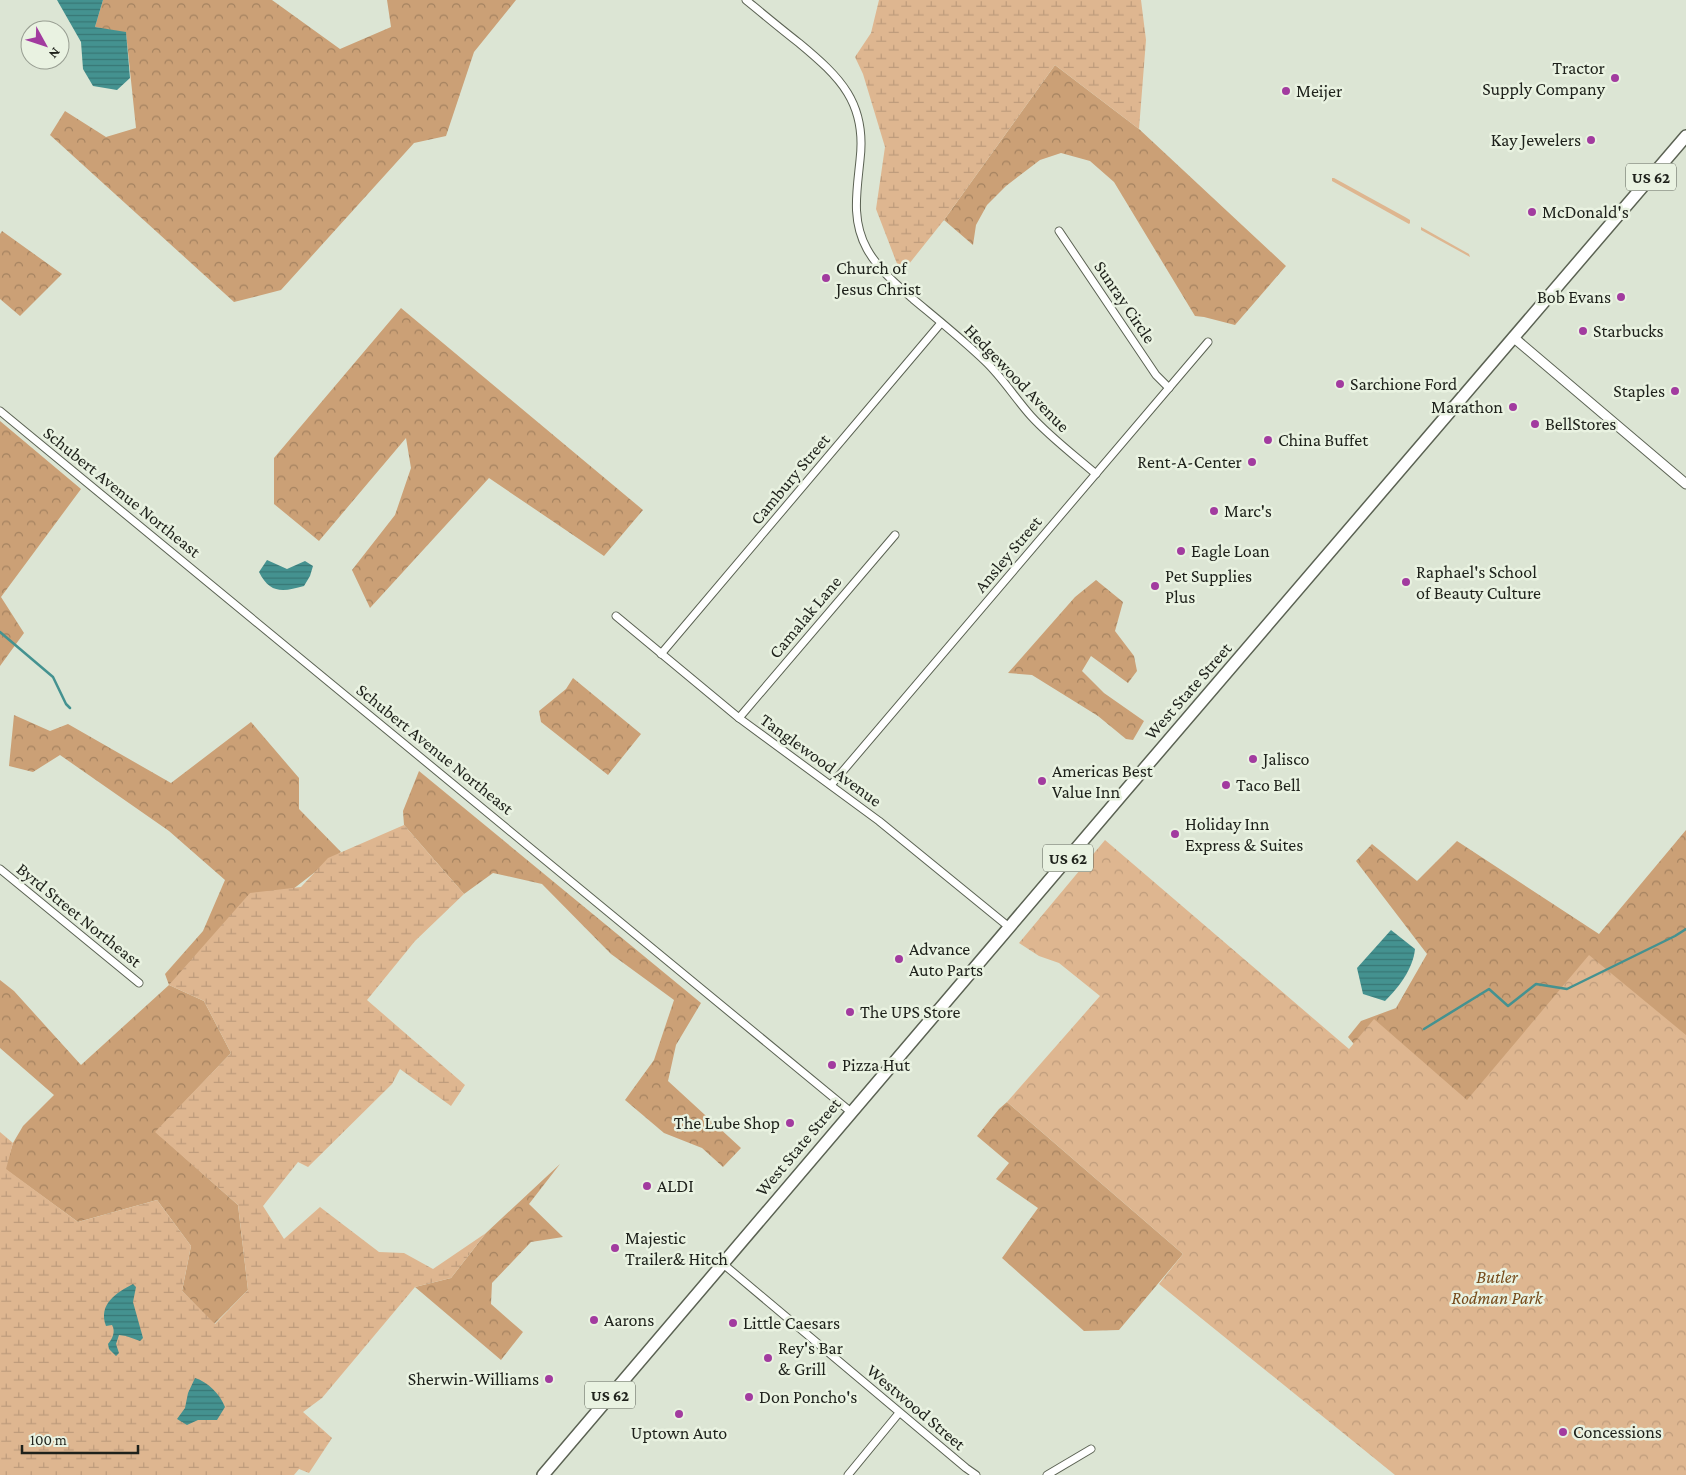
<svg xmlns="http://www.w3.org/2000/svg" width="1686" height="1475" viewBox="0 0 1686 1475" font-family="'Crimson Pro',serif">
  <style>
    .green { fill: #deb690 }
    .forest { fill: url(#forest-crowns) }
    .wetland { fill: url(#wetland-marsh) }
    .park { fill: url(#park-crowns) }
    .water { fill: url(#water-rules) }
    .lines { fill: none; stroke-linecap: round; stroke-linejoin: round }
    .stream { stroke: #449290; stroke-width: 2.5 }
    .minor-casing { stroke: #5b6253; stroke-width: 9 }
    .tertiary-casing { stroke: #5b6253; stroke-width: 11 }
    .trunk-casing { stroke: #5b6253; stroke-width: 14 }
    .minor { stroke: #fff; stroke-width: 7 }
    .tertiary { stroke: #fff; stroke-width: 9 }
    .trunk { stroke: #fff; stroke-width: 11 }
    .poi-dot { fill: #a23b9f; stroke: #e9f2e1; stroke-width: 2 }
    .labels { text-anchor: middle; stroke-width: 5; stroke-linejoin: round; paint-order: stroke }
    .shield { fill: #e9f2e1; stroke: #5b6056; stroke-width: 1 }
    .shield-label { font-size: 16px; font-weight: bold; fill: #1e211b }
    .poi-label { font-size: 18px; fill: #1e211b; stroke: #e9f2e1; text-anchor: start }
    .street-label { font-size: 18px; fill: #1e211b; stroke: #e9f2e1 }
    .park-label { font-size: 18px; font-style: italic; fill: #764b1b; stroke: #e9f2e1 }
  </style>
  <defs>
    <pattern id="forest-crowns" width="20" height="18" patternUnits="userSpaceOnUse" patternTransform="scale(1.25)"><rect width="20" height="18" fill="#cba076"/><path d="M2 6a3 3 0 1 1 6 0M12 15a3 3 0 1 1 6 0" fill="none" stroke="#a48260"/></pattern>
    <pattern id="wetland-marsh" width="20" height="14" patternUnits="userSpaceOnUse" patternTransform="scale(1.25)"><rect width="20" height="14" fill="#deb690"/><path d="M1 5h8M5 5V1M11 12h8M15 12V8" fill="none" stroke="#be9c7c"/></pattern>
    <pattern id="park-crowns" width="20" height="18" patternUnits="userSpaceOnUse" patternTransform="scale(1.25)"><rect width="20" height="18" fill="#deb690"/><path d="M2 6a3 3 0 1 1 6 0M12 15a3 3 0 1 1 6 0" fill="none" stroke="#be9c7c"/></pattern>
    <pattern id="water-rules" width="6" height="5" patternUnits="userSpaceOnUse" patternTransform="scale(1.25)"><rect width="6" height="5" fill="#449290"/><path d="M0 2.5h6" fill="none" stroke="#387775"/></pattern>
  </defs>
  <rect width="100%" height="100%" fill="#dce5d4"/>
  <g class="green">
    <polygon points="1332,178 1334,178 1405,217 1410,220 1410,223 1409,224 1332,181"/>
    <polygon points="1421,227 1469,254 1470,257 1421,230"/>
  </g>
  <g class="forest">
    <polygon points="103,0 272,0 340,49 391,27 387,0 516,0 474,52 446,136 414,143 281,290 234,302 50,135 65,111 106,137 136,128 126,33 95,27"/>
    <polygon points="1055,65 1139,129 1286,266 1235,325 1204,317 1195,316 1114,182 1090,161 1061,153 1040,160 1006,186 987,205 976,225 973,245 944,220"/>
    <polygon points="2,231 62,274 20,316 0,299 0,234"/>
    <polygon points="401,308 643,510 604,556 489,478 370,608 352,570 395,515 411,468 406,438 319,541 274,504 274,458"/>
    <polygon points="0,421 81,489 1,597 24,633 0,666"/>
    <polygon points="1096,580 1123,602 1115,631 1134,656 1137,671 1128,683 1091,656 1082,671 1104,693 1144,721 1133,740 1126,739 1098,716 1032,675 1008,673 1075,597"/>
    <polygon points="573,678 641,734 608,775 541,722 539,711 566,689"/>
    <polygon points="14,715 50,731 68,724 171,783 251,722 299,778 299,809 341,852 169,985 204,1001 231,1053 156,1132 238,1205 248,1290 214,1324 182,1291 191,1246 157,1200 78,1222 5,1169 13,1143 23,1126 54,1095 0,1048 0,980 14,991 81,1065 169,985 165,974 203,931 225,880 169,831 60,755 33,772 9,766"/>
    <polygon points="419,771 701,1003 676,1045 668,1081 741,1148 723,1167 702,1148 664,1133 625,1100 654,1060 674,1000 611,954 542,884 493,873 464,894 404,825 403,811"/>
    <polygon points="1686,830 1686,1325 1369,1062 1348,1037 1361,1021 1396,1008 1427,954 1356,861 1372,844 1417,881 1457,841 1599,934"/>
    <polygon points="1007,1102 1183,1254 1119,1330 1084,1331 1002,1258 1038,1208 996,1179 1009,1163 977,1136 999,1109"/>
    <polygon points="560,1164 529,1204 563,1237 531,1242 492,1283 491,1304 523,1332 501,1360 415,1287 451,1278 486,1233"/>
  </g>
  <g class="wetland">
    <polygon points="879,0 1141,0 1146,40 1139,129 1055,65 944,220 901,274 876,209 885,147 863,74 855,57 871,33"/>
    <polygon points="404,825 464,894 415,941 367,1000 465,1085 451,1106 400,1069 392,1084 308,1167 298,1162 263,1206 284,1239 320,1207 379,1252 404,1253 433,1269 486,1233 451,1278 415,1287 322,1398 303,1412 332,1438 309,1473 299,1469 294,1475 0,1475 0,1132 13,1143 6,1169 78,1222 157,1200 191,1246 182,1291 215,1324 248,1290 238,1205 155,1132 231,1053 204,1001 169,985 250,893 301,887 328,858"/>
  </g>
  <polygon class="park" points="1105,840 1349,1049 1374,1019 1467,1100 1589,955 1686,1035 1686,1475 1395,1475 1159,1284 1183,1254 1007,1102 1100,996 1059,963 1039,956 1019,943"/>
  <g class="water">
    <polygon points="57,0 103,0 95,27 126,32 130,78 117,90 93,86 83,69 81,42"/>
    <path d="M267,560l20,9 18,-8 8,5 -3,10 -6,10c-21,6 -34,8 -45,-14z"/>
    <path d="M1391,930l24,19c-2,20 -16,38 -30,52l-22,-7 -6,-26z"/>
    <path d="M133,1284l3,3 -3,15 10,36 -3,3 -14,-5 -7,-1 -3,9 3,9 -3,3 -7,-7 -1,-5c4,-5 8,-12 4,-19l-6,1c-8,-22 10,-33 27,-42z"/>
    <path d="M195,1378c13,4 25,16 30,29l-8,13h-19l-11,5 -10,-6 8,-11 3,-15z"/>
  </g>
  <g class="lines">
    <g class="stream">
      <polyline points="0,632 53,677 66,704 70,708"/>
      <polyline points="1424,1029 1489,989 1508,1006 1536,984 1567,989 1675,936 1686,929"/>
    </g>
    <g class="minor-casing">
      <g id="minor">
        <path d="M746,0c17,14 35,29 53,43 41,34 68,60 61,117 -3,31 -9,60 7,89 11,20 29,35 46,50 24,20 49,40 72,62 17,16 30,37 46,55 19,21 43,39 65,58"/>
        <polyline points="1059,231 1156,375 1169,388"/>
        <polyline points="0,411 851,1112"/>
        <polyline points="616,616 739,718 879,821 1009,927"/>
        <polyline points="661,654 941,323"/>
        <polyline points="739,718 895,535"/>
        <polyline points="831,785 1208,342"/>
        <polyline points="0,869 139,983"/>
        <polyline points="722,1263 966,1468 976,1475"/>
        <polyline points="848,1475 899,1413"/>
        <polyline points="1047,1475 1091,1449"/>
      </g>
    </g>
    <g class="tertiary-casing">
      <polyline id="tertiary" points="1513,337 1686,484"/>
    </g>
    <g class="trunk-casing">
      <polyline id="trunk" points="543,1475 1126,790 1686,136"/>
    </g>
    <use href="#minor" class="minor"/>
    <use href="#tertiary" class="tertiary"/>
    <use href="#trunk" class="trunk"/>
  </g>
  <g class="poi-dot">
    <circle cx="1615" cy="78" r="5"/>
    <circle cx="1286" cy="91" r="5"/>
    <circle cx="1591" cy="140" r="5"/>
    <circle cx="1532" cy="212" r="5"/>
    <circle cx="826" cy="278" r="5"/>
    <circle cx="1621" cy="297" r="5"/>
    <circle cx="1583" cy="331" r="5"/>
    <circle cx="1340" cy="384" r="5"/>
    <circle cx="1675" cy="391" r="5"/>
    <circle cx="1513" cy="407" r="5"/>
    <circle cx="1535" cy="424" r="5"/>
    <circle cx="1268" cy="440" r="5"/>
    <circle cx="1252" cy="462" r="5"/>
    <circle cx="1214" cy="511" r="5"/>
    <circle cx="1181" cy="551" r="5"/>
    <circle cx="1406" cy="582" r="5"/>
    <circle cx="1155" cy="586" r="5"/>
    <circle cx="1253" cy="759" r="5"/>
    <circle cx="1042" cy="781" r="5"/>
    <circle cx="1226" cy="785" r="5"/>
    <circle cx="1175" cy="834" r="5"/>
    <circle cx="899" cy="959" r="5"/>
    <circle cx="850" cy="1012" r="5"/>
    <circle cx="832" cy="1065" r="5"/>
    <circle cx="790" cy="1123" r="5"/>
    <circle cx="647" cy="1186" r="5"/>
    <circle cx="615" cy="1248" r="5"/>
    <circle cx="594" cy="1320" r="5"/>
    <circle cx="733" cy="1323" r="5"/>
    <circle cx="768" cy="1358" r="5"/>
    <circle cx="549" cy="1379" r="5"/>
    <circle cx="749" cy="1397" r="5"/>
    <circle cx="679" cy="1414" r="5"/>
    <circle cx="1563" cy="1432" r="5"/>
  </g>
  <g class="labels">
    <g class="shield">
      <rect x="1626" y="163.5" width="50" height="27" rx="4"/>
      <rect x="1043" y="844.5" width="50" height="27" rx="4"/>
      <rect x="585" y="1381.5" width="50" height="27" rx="4"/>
    </g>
    <g class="shield-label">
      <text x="1651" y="183">US 62</text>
      <text x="1068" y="864">US 62</text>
      <text x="610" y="1401">US 62</text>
    </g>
    <g class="poi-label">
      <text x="1605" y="74" text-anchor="end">Tractor<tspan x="1605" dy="21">Supply Company</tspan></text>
      <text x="1296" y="97">Meijer</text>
      <text x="1581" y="146" text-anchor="end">Kay Jewelers</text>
      <text x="1542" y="218">McDonald's</text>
      <text x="836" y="274">Church of<tspan x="836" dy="21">Jesus Christ</tspan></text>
      <text x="1611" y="303" text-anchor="end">Bob Evans</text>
      <text x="1593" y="337">Starbucks</text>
      <text x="1350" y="390">Sarchione Ford</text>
      <text x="1665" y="397" text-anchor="end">Staples</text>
      <text x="1503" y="413" text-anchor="end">Marathon</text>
      <text x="1545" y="430">BellStores</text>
      <text x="1278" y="446">China Buffet</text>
      <text x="1242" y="468" text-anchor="end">Rent-A-Center</text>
      <text x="1224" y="517">Marc's</text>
      <text x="1191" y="557">Eagle Loan</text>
      <text x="1416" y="578">Raphael's School<tspan x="1416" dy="21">of Beauty Culture</tspan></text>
      <text x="1165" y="582">Pet Supplies<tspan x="1165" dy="21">Plus</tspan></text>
      <text x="1263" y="765">Jalisco</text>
      <text x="1052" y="777">Americas Best<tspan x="1052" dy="21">Value Inn</tspan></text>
      <text x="1236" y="791">Taco Bell</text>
      <text x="1185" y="830">Holiday Inn<tspan x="1185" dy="21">Express &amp; Suites</tspan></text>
      <text x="909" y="955">Advance<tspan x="909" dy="21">Auto Parts</tspan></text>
      <text x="860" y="1018">The UPS Store</text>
      <text x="842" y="1071">Pizza Hut</text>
      <text x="780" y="1129" text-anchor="end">The Lube Shop</text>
      <text x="657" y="1192">ALDI</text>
      <text x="625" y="1244">Majestic<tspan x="625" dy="21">Trailer&amp; Hitch</tspan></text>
      <text x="604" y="1326">Aarons</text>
      <text x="743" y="1329">Little Caesars</text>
      <text x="778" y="1354">Rey's Bar<tspan x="778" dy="21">&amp; Grill</tspan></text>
      <text x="539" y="1385" text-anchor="end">Sherwin-Williams</text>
      <text x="759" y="1403">Don Poncho's</text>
      <text x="1573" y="1438">Concessions</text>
      <text x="679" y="1439" text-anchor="middle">Uptown Auto</text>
    </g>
    <g class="street-label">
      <text transform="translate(1125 302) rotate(56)" y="6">Sunray Circle</text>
      <text transform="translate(1017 378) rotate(46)" y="6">Hedgewood Avenue</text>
      <text transform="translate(790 479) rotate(-50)" y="6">Cambury Street</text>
      <text transform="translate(122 492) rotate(39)" y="6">Schubert Avenue Northeast</text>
      <text transform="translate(1008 554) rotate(-50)" y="6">Ansley Street</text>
      <text transform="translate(805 617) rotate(-50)" y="6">Camalak Lane</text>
      <text transform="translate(1188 691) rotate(-49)" y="6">West State Street</text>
      <text transform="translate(435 749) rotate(39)" y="6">Schubert Avenue Northeast</text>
      <text transform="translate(821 760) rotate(36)" y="6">Tanglewood Avenue</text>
      <text transform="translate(79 915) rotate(39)" y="6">Byrd Street Northeast</text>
      <text transform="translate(798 1147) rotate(-50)" y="6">West State Street</text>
      <text transform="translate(916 1407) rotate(40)" y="6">Westwood Street</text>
    </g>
    <g class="park-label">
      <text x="1497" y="1283">Butler<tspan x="1497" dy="21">Rodman Park</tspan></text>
    </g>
  </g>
  <g transform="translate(45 45) rotate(130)"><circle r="24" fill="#e9f2e1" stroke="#989e92"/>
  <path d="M0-4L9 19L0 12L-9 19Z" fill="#a23b9f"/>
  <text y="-8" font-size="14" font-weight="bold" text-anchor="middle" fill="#1e211b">N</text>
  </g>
  <path d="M22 1445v8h116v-8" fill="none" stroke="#1e211b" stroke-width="2.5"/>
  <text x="30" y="1445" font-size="15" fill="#1e211b" stroke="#e9f2e1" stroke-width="4" paint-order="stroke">100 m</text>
</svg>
